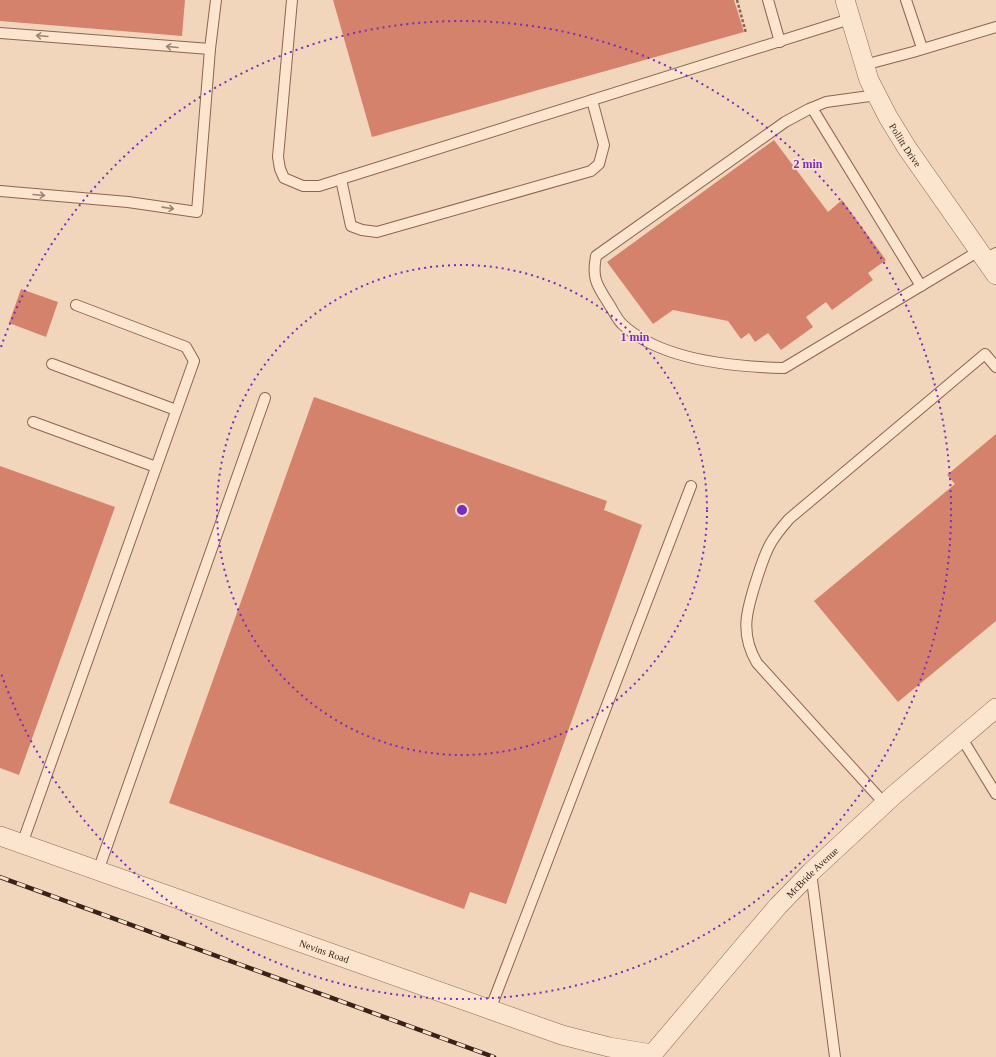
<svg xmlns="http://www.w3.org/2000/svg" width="996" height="1057" viewBox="0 0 996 1057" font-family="Georgia,serif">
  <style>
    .building { fill: #d5826d }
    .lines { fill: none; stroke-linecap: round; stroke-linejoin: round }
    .lane-casing { stroke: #8b6553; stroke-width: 12 }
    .street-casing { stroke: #8b6553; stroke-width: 20 }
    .path { stroke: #8b6553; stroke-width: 2.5; stroke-dasharray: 3 2; stroke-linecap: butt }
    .lane { stroke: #fce5cf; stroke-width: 10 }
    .street { stroke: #fce5cf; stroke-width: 19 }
    .rail-casing { stroke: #39221a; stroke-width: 4.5 }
    .rail { stroke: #f9e2cc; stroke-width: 3; stroke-dasharray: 9; stroke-linecap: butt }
    .oneway { stroke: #9a8474 }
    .ring { fill: none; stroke: #7b2cbf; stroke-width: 2; stroke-dasharray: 2 4 }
    .labels { text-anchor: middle; stroke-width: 3.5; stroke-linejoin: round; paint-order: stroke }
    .street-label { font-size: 10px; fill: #39221a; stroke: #f9e2cc }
    .centre { fill: #7b2cbf; stroke: #f9e2cc; stroke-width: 2 }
    .ring-label { font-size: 12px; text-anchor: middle; font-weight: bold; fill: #7b2cbf; stroke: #f9e2cc; stroke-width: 3.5; stroke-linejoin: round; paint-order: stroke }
  </style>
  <rect width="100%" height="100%" fill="#f2d6bb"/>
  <g class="building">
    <polygon points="0,0 185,0 182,36 0,21"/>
    <polygon points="333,0 734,0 744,32 372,137"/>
    <polygon points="774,140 828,212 842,200 886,260 868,273 873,280 832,310 826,302 806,317 813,327 781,350 768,333 755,342 749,333 741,339 728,321 673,310 653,324 607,262"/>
    <polygon points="21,289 58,302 46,337 9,323"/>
    <polygon points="314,397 607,501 604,510 642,525 506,904 470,892 464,909 169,803"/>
    <polygon points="996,434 996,621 898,702 814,601 955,484 947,475"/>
    <polygon points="0,466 115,507 19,775 0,768"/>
  </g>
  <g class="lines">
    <g class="lane-casing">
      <g id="lane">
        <polyline points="292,0 278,157 280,169 284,178 303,186 319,186 850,19"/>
        <polyline points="768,0 780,42"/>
        <polyline points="906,0 922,48"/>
        <polyline points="0,33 210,49"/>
        <polyline points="864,65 913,52 996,27"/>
        <path d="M877,95l-51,7 -17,7 -24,13 -189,134c-4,21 0,28 11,45 5,7 9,17 15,23 38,36 113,43 162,44l195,-117"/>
        <polyline points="812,108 921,286"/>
        <polyline points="341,179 351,226 362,230 377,232 591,171 599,164 604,145 592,100"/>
        <polyline points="0,191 128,202 197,212 210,49 216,0"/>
        <polyline points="985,259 996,253"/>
        <polyline points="52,364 176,410"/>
        <polyline points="33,422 156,467"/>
        <polyline points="961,737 996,794"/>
        <path d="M884,803l-127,-140c-18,-30 -10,-54 0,-85 4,-12 8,-26 15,-37 5,-8 11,-15 17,-22l196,-165 11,13"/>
        <polyline points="22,844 194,361 186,347 76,305"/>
        <polyline points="98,871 265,398"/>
        <polyline points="811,872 835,1057"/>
        <polyline points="490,1010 691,486"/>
      </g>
    </g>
    <g class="street-casing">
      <g id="street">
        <path id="s1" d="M845,0l24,80 19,37 19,31 89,127"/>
        <path id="s2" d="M0,836l562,199 47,12 43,7"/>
        <path id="s3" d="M650,1057l99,-117 29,-34 33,-34 83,-77 102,-87"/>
      </g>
    </g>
    <polyline class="path" points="737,0 746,33"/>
    <use href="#lane" class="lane"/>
    <use href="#street" class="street"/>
    <g class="rail-casing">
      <polyline id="rail" points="0,877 494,1057"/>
    </g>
    <use href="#rail" class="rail"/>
  </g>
  <defs><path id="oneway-shaft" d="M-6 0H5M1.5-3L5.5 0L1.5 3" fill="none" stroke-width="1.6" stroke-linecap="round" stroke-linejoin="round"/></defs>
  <g class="oneway">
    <use href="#oneway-shaft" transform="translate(42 36) rotate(-175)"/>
    <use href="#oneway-shaft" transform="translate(172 47) rotate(-175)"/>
    <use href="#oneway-shaft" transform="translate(39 195) rotate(5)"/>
    <use href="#oneway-shaft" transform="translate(168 208) rotate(8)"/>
  </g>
  <g class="ring">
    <circle cx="462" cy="510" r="245"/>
    <path d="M1 347A489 489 0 1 1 1 673"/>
  </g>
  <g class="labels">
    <g class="street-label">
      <text dy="4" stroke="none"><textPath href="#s1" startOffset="158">Pollitt Drive</textPath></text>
      <text dy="4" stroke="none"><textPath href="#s3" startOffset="246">McBride Avenue</textPath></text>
      <text dy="4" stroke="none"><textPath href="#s2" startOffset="344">Nevins Road</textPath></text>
    </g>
  </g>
  <circle cx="462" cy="510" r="6" class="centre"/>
  <g class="ring-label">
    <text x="808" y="168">2 min</text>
    <text x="635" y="341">1 min</text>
  </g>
</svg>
